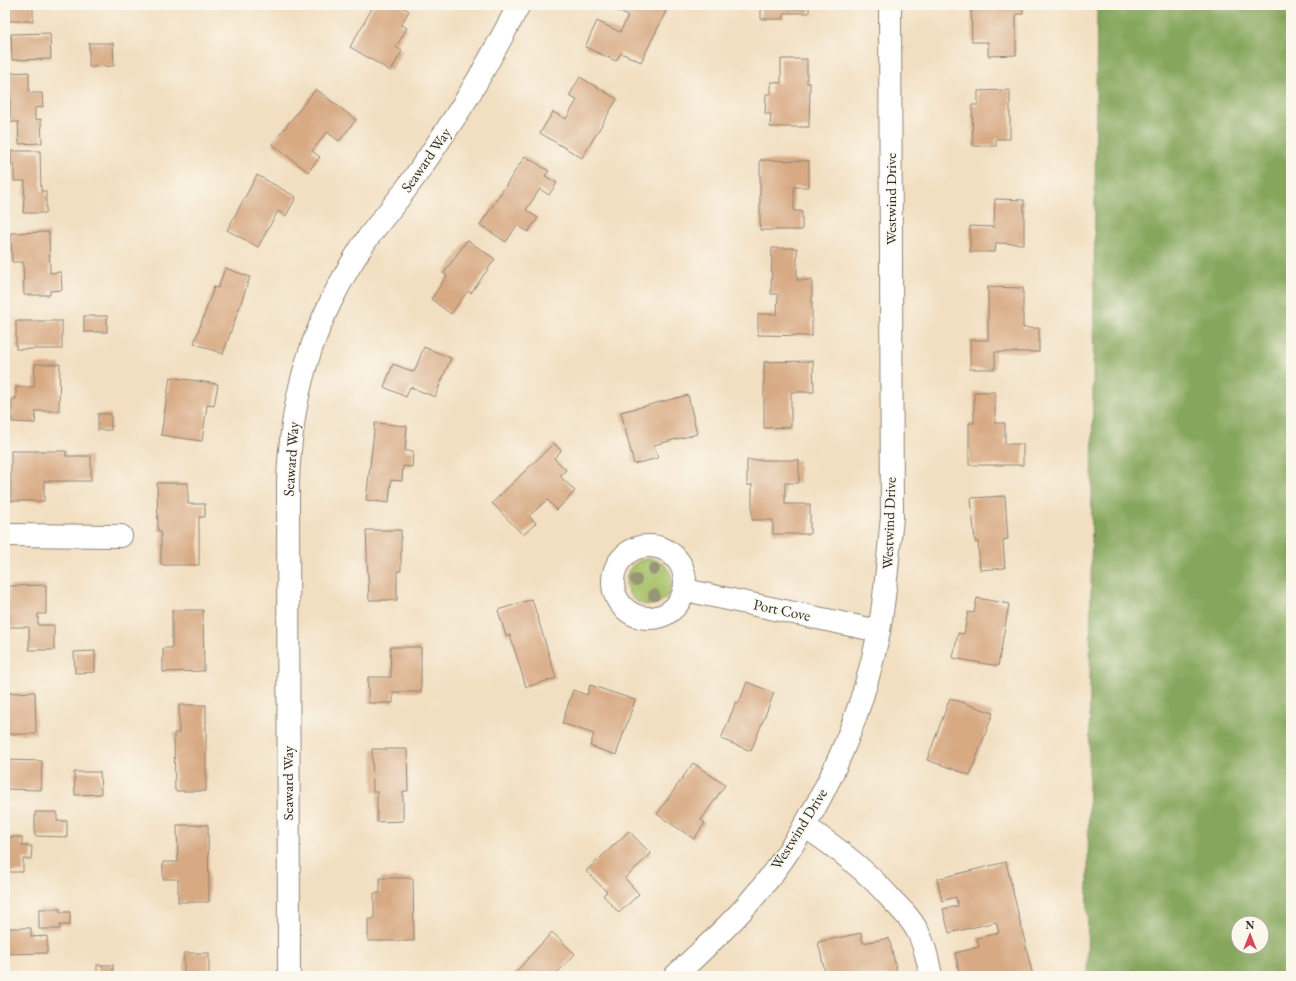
<svg xmlns="http://www.w3.org/2000/svg" width="1296" height="981" viewBox="0 0 1296 981" font-family="'EB Garamond',serif">
  <style>
    .green { fill: #a7c066; stroke: #697648 }
    .forest { fill: #85a65b; stroke: #586843; fill-rule: evenodd }
    .building { fill: #d8aa84 }
    .lines { fill: none; stroke-linecap: round; stroke-linejoin: round }
    .minor-casing { stroke: #8e8576; stroke-width: 24 }
    .minor { stroke: #fff; stroke-width: 22 }
    .tree { fill: #999578 }
    .labels { text-anchor: middle; stroke-width: 3; stroke-linejoin: round; paint-order: stroke }
    .street-label { font-size: 15px; fill: #2b2b2b; stroke: #fbf7ec }
  </style>
  <rect width="100%" height="100%" fill="#fbf7ec"/>
  <filter id="ink" filterUnits="userSpaceOnUse"><feTurbulence type="fractalNoise" baseFrequency=".025" numOctaves="2"/><feDisplacementMap in="SourceGraphic" scale="8" xChannelSelector="R" yChannelSelector="G"/><feConvolveMatrix kernelMatrix="1 2 1 2 8 2 1 2 1" color-interpolation-filters="sRGB"/></filter>
  <filter id="wash" filterUnits="userSpaceOnUse"><feTurbulence type="fractalNoise" baseFrequency=".012" numOctaves="4" result="noise"/><feDisplacementMap in="SourceGraphic" scale="16" xChannelSelector="R" yChannelSelector="G"/><feGaussianBlur stdDeviation="0.9" result="paint"/><feColorMatrix in="noise" values="0 0 0 0 0 0 0 0 0 0 0 0 0 0 0 0 0 1.4 0 .05"/><feComposite in="paint" operator="in"/></filter>
  <g filter="url(#wash)">
    <rect width="100%" height="100%" fill="#f2dfc1"/>
    <circle class="green" cx="649" cy="582" r="23"/>
    <path class="forest" d="M1097,5h194v971h-204zM1238,923h24v24h-24z"/>
    <g id="blocks">
      <g class="building">
        <rect x="5" y="5" width="28" height="16"/>
        <polygon points="374,5 399,5 409,11 401,25 407,28 396,47 402,51 391,71 350,47"/>
        <polygon points="619,5 669,5 641,62 621,53 616,61 585,47 597,21 620,32 628,16 616,10"/>
        <polygon points="761,5 809,5 809,13 784,13 784,19 761,19"/>
        <polygon points="971,5 1023,5 1023,14 1016,14 1016,55 988,56 988,42 972,42"/>
        <rect x="1277" y="5" width="14" height="2"/>
        <polygon points="50,33 51,59 12,60 11,34"/>
        <polygon points="89,43 113,43 114,66 89,67"/>
        <polygon points="781,59 807,59 807,83 810,83 809,127 770,127 771,114 765,114 766,94 771,94 771,82 781,83"/>
        <polygon points="29,72 29,93 42,93 43,107 35,108 35,120 41,119 42,143 19,144 18,122 10,122 11,73"/>
        <polygon points="580,77 617,99 582,158 540,133 553,112 566,119 577,100 569,96"/>
        <polygon points="316,89 356,120 339,141 327,132 312,151 320,157 308,172 272,144"/>
        <polygon points="1010,90 1010,139 996,139 996,146 973,146 972,105 978,105 978,91"/>
        <polygon points="11,151 40,151 41,191 46,191 46,213 23,213 25,181 14,181 14,165 11,165"/>
        <polygon points="525,156 549,171 545,176 557,183 549,195 540,189 526,210 538,218 528,232 517,225 506,242 480,225"/>
        <polygon points="760,160 809,161 809,187 794,187 794,211 802,211 802,230 760,230"/>
        <polygon points="257,175 296,197 286,216 278,211 258,247 227,230"/>
        <polygon points="995,199 1024,200 1024,244 996,243 995,252 970,252 970,226 994,227"/>
        <polygon points="49,232 50,273 61,272 62,290 50,291 50,295 24,295 23,262 12,262 11,233"/>
        <polygon points="467,240 495,259 471,293 468,291 451,314 431,299 447,276 444,273"/>
        <polygon points="772,248 797,248 797,280 812,280 812,336 758,335 758,314 777,314 778,294 771,294"/>
        <polygon points="225,268 250,277 223,354 194,343 214,287 218,288"/>
        <polygon points="988,287 1023,288 1023,328 1039,328 1039,352 995,352 995,369 970,369 970,340 988,340"/>
        <rect x="84" y="316" width="23" height="16"/>
        <rect x="16" y="321" width="46" height="28"/>
        <polygon points="424,347 451,358 435,397 410,387 406,397 384,387 393,364 414,372"/>
        <polygon points="813,361 814,392 791,392 791,427 764,428 764,362"/>
        <polygon points="35,364 60,364 59,411 36,411 35,423 12,422 12,399 16,399 16,387 34,387"/>
        <polygon points="170,377 218,384 214,406 207,405 202,441 161,435"/>
        <polygon points="974,392 995,392 995,423 1005,423 1005,444 1023,444 1023,465 969,465 969,423 974,423"/>
        <polygon points="688,395 697,434 654,445 658,458 634,464 621,412"/>
        <rect x="98" y="414" width="13" height="16"/>
        <polygon points="375,423 407,426 405,451 413,451 412,467 403,466 402,481 391,480 389,503 366,500"/>
        <polygon points="554,443 561,451 554,458 566,470 560,476 575,491 557,510 547,500 529,516 536,523 523,535 492,503"/>
        <polygon points="11,451 66,451 66,456 91,456 91,481 44,481 44,501 11,501"/>
        <polygon points="747,460 799,460 799,483 785,483 785,504 810,504 810,534 773,534 773,520 752,520 752,485 747,485"/>
        <polygon points="157,483 188,483 188,504 205,504 205,517 199,517 199,565 161,565 161,531 158,531"/>
        <polygon points="1005,496 1008,539 1003,540 1005,568 980,570 978,542 975,542 971,498"/>
        <polygon points="366,530 401,530 401,571 397,571 397,600 369,600"/>
        <polygon points="46,585 46,614 38,614 38,625 54,625 54,650 29,650 29,627 6,627 5,600 9,600 9,586"/>
        <polygon points="977,598 1009,604 998,666 953,658 958,633 964,634 968,612 974,613"/>
        <polygon points="532,599 556,678 526,687 510,635 506,636 498,610"/>
        <polygon points="172,610 203,610 204,671 163,672 163,648 172,648"/>
        <polygon points="390,647 421,647 421,692 393,692 393,703 368,703 368,677 391,677"/>
        <polygon points="95,651 95,672 75,673 74,652"/>
        <polygon points="747,682 774,693 751,751 721,739 736,702 739,703"/>
        <polygon points="590,685 635,700 616,755 590,746 594,734 562,723 573,690 587,695"/>
        <polygon points="35,692 36,734 7,734 7,723 5,723 6,693"/>
        <polygon points="950,698 993,713 970,775 927,760"/>
        <polygon points="179,705 206,705 206,791 175,791 174,733 179,733"/>
        <polygon points="372,749 407,749 408,791 403,791 403,821 377,822 377,792 373,792"/>
        <polygon points="5,760 42,761 41,790 5,789"/>
        <polygon points="693,763 725,785 701,820 705,823 694,839 657,814"/>
        <polygon points="74,772 100,772 101,794 75,795"/>
        <polygon points="35,812 57,812 57,821 67,821 67,837 35,836"/>
        <polygon points="177,825 208,825 209,902 178,902 178,879 163,879 163,862 178,862"/>
        <polygon points="629,831 651,854 625,878 639,894 619,913 603,895 607,892 586,871"/>
        <polygon points="5,837 22,837 22,846 32,846 31,859 23,859 23,872 5,872"/>
        <polygon points="1006,862 1033,976 960,976 955,953 979,947 977,938 999,933 996,922 949,933 943,909 958,906 956,897 942,901 937,879"/>
        <polygon points="380,878 413,878 414,941 368,941 368,919 374,919 374,893 380,893"/>
        <polygon points="39,909 60,909 60,912 70,912 70,925 60,925 60,929 39,929"/>
        <polygon points="5,928 31,928 31,937 47,936 47,953 5,954"/>
        <polygon points="552,932 575,954 554,976 512,976"/>
        <polygon points="861,933 863,943 889,938 898,976 826,976 818,942"/>
        <rect x="184" y="953" width="25" height="23"/>
        <rect x="97" y="965" width="16" height="11"/>
      </g>
    </g>
  </g>
  <g filter="url(#ink)">
    <use href="#blocks" fill-opacity="0" stroke="#8e8576" stroke-width="1"/>
    <g class="lines">
      <g class="minor-casing">
        <g id="minor">
          <polyline points="5,535 121,536"/>
          <circle cx="649" cy="582" r="36"/>
          <polyline points="685,590 879,631"/>
          <path d="M804,826c34,22 62,44 89,75 9,9 19,19 25,31 7,14 10,29 13,44"/>
          <path d="M289,976l-1,-494c3,-89 24,-156 71,-231 13,-21 30,-39 44,-58 17,-23 33,-47 48,-70 26,-38 46,-78 68,-118"/>
          <path d="M675,976c24,-23 49,-45 71,-70 68,-76 113,-176 133,-275 7,-38 9,-76 13,-114l-2,-512"/>
        </g>
      </g>
      <use href="#minor" class="minor"/>
    </g>
    <g class="tree">
      <circle cx="654" cy="569" r="6"/>
      <circle cx="636" cy="580" r="6"/>
      <circle cx="654" cy="595" r="6"/>
    </g>
  </g>
  <g class="labels">
    <g class="street-label">
      <text transform="translate(426 160) rotate(-55)" y="5">Seaward Way</text>
      <text transform="translate(891 199) rotate(-90)" y="5">Westwind Drive</text>
      <text transform="translate(291 459) rotate(-86)" y="5">Seaward Way</text>
      <text transform="translate(889 523) rotate(-88)" y="5">Westwind Drive</text>
      <text transform="translate(782 610) rotate(12)" y="5">Port Cove</text>
      <text transform="translate(288 783) rotate(-90)" y="5">Seaward Way</text>
      <text transform="translate(799 829) rotate(-58)" y="5">Westwind Drive</text>
    </g>
  </g>
  <rect width="1296" height="981" fill="none" stroke="#fbf7ec" stroke-width="20"/>
  <g transform="translate(1250 935)"><circle r="19" fill="#fbf7ec" stroke="#a8a59f"/>
  <path d="M0-3L7 15L0 10L-7 15Z" fill="#d1495b"/>
  <text y="-6" font-size="11" font-weight="bold" text-anchor="middle" fill="#2b2b2b">N</text>
  </g>
</svg>
